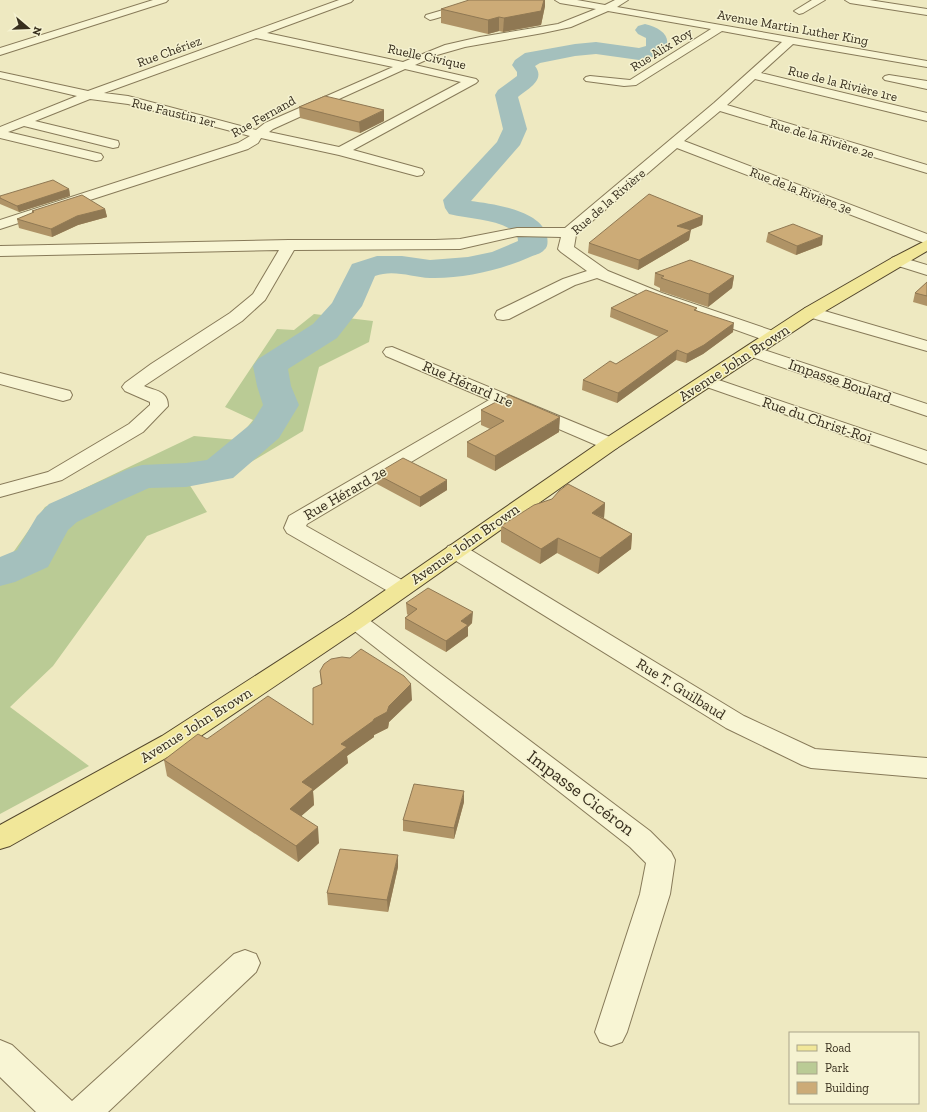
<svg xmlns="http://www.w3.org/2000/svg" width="927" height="1112" viewBox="0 0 927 1112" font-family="'Zilla Slab',serif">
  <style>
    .green { fill: #bacb95 }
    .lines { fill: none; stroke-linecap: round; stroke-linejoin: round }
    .river { fill: #a4c0bd; fill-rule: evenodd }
    .minor-casing { stroke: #877a59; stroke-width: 2 }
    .major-casing { stroke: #54472d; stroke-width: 2 }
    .minor { fill: #f8f5d4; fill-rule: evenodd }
    .major { fill: #f1e799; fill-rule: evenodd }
    .wall { fill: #af9366 }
    .shaded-wall { fill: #8f7853 }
    .building { fill: #ccab77; stroke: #8f7853 }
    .labels { text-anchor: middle; stroke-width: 3; stroke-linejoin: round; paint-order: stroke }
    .far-street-label { font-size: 13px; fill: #372e1d; stroke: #f5f2d1 }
    .street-label { font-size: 15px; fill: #372e1d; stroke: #f5f2d1 }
    .near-street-label { font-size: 18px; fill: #372e1d; stroke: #f5f2d1 }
  </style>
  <rect width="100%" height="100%" fill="#eee9c1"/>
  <polygon class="green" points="314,314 373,321 369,342 319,367 303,431 251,462 189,484 207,512 147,536 53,666 10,707 89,766 0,814 0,571 45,507 194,436 237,440 253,420 225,407 277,329 294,330"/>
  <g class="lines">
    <path class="river" d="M645,24c17,4 30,14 17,31l-23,5 -43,-6 -21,2 -35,7 -5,3c11,14 -7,23 -17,31l9,32 -7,16 -49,56c22,3 70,9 76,35 1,6 1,11 -3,14 -3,4 -10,5 -14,7 -29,13 -68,22 -100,21 -18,-1 -37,-9 -55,-2l-13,30 -25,32 -49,31 3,17 8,19 -20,33 -46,40 -47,9 -37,1 -29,13 -43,21 -9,8 -20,37 -33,15 -15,4v-29l17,-7 20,-34 12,-12 79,-35 14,-4 44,-2 21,-3 45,-37 11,-18 -6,-19 -4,-20 5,-7 55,-35 19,-21 20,-39 25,-8h25l28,4 38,-3 24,-5 26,-11 -1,-8c-21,-15 -44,-13 -68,-19l-4,-6 -2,-8 54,-58 6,-13 -8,-34 3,-5 19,-14v-4l-5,-7 3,-5 10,-7 50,-9 21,-2 43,6 7,-2v-8l-8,-4 -3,-4 3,-4z"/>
    <g class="minor-casing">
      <g id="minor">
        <polygon points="153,0 168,0 166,2 0,55 0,48"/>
        <path d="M339,0h14l-2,2 -84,31 136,29 42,-17 35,-8 78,-13 38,-15 -36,-6 -5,-3h22l28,5 10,-5h13l-11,7 310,54v6l-134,-23 -32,29 166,40v8l-172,-42 -28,26 200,60v8l-207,-62 -36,30 243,93v10l-250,-96 -101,87 -2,12 34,24 54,22 117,40 3,4 -3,4 -6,1 -6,-1 -117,-42 -53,-21 -22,7 -66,34 -6,1 -6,-1 -2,-4 2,-4 66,-32 24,-8 -26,-19 -3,-3 3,-12 -44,-1 -57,13 -166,1 -29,50 -23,21 -98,65c12,5 24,5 24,20l-25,26 -81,48 -62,17v-12l48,-13 81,-48 21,-19v-3l-25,-11 -3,-4 3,-4 26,-19 79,-51 23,-19 26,-44 -279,6v-10l289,-6h146l25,-1 57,-11h48l149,-125 68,-61 -60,-11 -86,54 -12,1 -38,-5 -2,-2 2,-2 4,-1 40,4 81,-51 -103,-18 -37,16 -28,6 -78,14 -28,8 -22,10 61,14 2,2 -2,2 -123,67 69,19 2,3 -2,3 -5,1 -78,-21 -78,-17 -3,5 -10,6 -248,80v-9l238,-77 12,-7 -122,-32 -38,-5 -55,22 83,20 1,3 -1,3 -5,1 -89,-22 -16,6 93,22 2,3 -2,3 -5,1 -96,-23v-11l77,-31 -77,-18v-6l88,19zM256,38l137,29 -128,56 -9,7 -128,-34 -24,-3zM405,69l56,13 -122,65 -70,-15 4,-3z"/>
        <polygon points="477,0 493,0 491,2 434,19 430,20 425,17 426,15"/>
        <polygon points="812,0 825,0 803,13 799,14 794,11"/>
        <polygon points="845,0 869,0 927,9 927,15 850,3"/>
        <polygon points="889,75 927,81 927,89 885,80 883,78 885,76"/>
        <polygon points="897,256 927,265 927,275 892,264 889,261 892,258"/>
        <polygon points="811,307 927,341 927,351 805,316 803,312 805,308"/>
        <polygon points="752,346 927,404 927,416 746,355 743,351 746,347"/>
        <polygon points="392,347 617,440 620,444 617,448 610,450 603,448 505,406 307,524 306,526 409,584 412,589 409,594 401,596 393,594 287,533 284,528 289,516 489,400 386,356 383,352 386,348"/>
        <polygon points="0,373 70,391 72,395 70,399 63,401 0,384"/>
        <polygon points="707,376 927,451 927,464 701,385 698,381 701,377"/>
        <polygon points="456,544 464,546 744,716 815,749 927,758 927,778 811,768 802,765 726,728 448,556 445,551 448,546"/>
        <polygon points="356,613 364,616 650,831 671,852 675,860 670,894 627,1032 622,1042 611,1046 600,1042 595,1032 640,894 646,863 630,847 348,626 344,621 348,616"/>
        <polygon points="245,950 256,954 260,963 256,972 108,1112 36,1112 0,1077 0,1040 12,1045 72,1101 234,954"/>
      </g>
    </g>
    <g class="major-casing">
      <polygon id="major" points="927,240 927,251 817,316 617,448 364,626 180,750 10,846 0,849 0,825 162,736 348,616 603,440 805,308 892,258"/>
    </g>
    <use href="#minor" class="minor"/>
    <use href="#major" class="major"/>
  </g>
  <g class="wall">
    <polygon points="545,6 541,25 503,32 499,31 488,34 441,23 441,9"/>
    <polygon points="299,107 384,121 360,133 300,118"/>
    <polygon points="69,189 70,196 19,212 0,204 0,196"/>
    <polygon points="105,209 107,217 78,225 52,237 19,228 17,219 32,213 32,211"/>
    <polygon points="703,216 702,225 690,230 689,240 638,270 588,253 589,243"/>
    <polygon points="768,233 822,245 796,255 766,242"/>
    <polygon points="655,273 734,276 732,288 708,307 660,291 660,288 654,285"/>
    <polygon points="927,282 927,306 913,302 915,293"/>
    <polygon points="611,308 697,308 696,310 733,332 703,354 686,363 676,360 617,403 582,390 583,380 616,364 659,337 610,317"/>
    <polygon points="481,410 559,432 495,471 467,457 467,442 490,429 481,425"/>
    <polygon points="376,474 447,490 420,507 377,484"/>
    <polygon points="605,503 604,518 632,534 631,549 598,574 557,553 540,564 501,542 501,526"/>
    <polygon points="406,603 472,623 468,627 468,636 446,652 405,629 405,618 408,615 407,614"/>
    <polygon points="320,671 412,700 389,722 388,728 374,735 374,737 347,756 348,763 313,791 314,805 301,816 319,843 298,862 167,776 164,760 207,739 313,725 321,684"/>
    <polygon points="464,802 454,839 403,831 403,820"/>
    <polygon points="398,867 388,912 328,905 327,893"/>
  </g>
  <g class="shaded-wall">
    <polygon points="544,0 545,0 545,6 541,25 503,32 504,18"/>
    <polygon points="499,17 499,31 488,34 488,20"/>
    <polygon points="384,110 384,121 360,133 359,122"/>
    <polygon points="69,189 70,196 19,212 17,206"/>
    <polygon points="105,209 107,217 78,225 52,237 51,229 77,216"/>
    <polygon points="703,216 702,225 676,236 677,226"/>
    <polygon points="691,230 689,240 638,270 639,260"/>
    <polygon points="823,236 822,245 796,255 797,246"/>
    <polygon points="734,276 732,288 708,307 709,294"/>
    <polygon points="734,323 733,332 703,354 686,363 687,354"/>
    <polygon points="677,350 676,360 617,403 618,393"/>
    <polygon points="560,417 559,432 495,471 495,456"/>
    <polygon points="447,480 447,490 420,507 420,497"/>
    <polygon points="605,503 604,518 592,513"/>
    <polygon points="632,534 631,549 598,574 600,558"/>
    <polygon points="558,538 557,553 540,564 541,549"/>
    <polygon points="473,612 472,623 468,627 468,636 446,652 446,641 461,621"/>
    <polygon points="411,684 412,700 389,722 388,728 374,735 374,737 347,756 348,763 313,791 314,805 291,825 290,809 302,782 341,744 374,719 389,706"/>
    <polygon points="464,791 464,802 454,839 454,828"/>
    <polygon points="318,827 319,843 298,862 296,846"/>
    <polygon points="398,855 398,867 388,912 387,900"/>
  </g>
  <g class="building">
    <polygon points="469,0 544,0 541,11 504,18 499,17 488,20 441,9"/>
    <polygon points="325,96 384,110 359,122 299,107"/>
    <polygon points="53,180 69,189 17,206 0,198 0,196"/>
    <polygon points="649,194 703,216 677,226 691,230 639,260 589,243"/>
    <polygon points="82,195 105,209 77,216 51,229 17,219 34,212 32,211"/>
    <polygon points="793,224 823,236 797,246 768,233"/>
    <polygon points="690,260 734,276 709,294 661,278 664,276 655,273"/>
    <polygon points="927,282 927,296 915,293"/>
    <polygon points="646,290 697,308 694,310 734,323 704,345 687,354 677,350 618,393 583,380 610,361 616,364 668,331 611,308"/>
    <polygon points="509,395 560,417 495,456 467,442 504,421 481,410"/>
    <polygon points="403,458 447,480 420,497 376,474"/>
    <polygon points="568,484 605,503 592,513 632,534 600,558 558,538 541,549 501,526 534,505 552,499 559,491"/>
    <polygon points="428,588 473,612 461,621 468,625 446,641 405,618 417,609 406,603"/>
    <polygon points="361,649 404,676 411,684 389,706 387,712 374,719 373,721 341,744 347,747 302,782 313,789 290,809 318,827 296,846 164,760 198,734 207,739 268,696 313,725 313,688 322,684 320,671 324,664 331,659 342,657 350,658"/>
    <polygon points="414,784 464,791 454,828 403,820"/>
    <polygon points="340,849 398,855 387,900 327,893"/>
  </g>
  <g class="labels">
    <g class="far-street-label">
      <text transform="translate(793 27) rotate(10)" y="5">Avenue Martin Luther King</text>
      <text transform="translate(661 49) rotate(-32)" y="5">Rue Alix Roy</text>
      <text transform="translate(169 51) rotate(-20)" y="5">Rue Chériez</text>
      <text transform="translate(427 56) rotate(12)" y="5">Ruelle Civique</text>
      <text transform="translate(843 83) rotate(14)" y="5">Rue de la Rivière 1re</text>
      <text transform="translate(174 112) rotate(14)" y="5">Rue Faustin 1er</text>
      <text transform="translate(263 116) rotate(-29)" y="5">Rue Fernand</text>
      <text transform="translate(822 138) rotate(17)" y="5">Rue de la Rivière 2e</text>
      <text transform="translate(801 190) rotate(21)" y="5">Rue de la Rivière 3e</text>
      <text transform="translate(608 201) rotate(-41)" y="5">Rue de la Rivière</text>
    </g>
    <g class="street-label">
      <text transform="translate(734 363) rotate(-33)" y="5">Avenue John Brown</text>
      <text transform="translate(840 381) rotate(19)" y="5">Impasse Boulard</text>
      <text transform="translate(468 384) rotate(23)" y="5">Rue Hérard 1re</text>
      <text transform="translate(817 420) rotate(19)" y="5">Rue du Christ-Roi</text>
      <text transform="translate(345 493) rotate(-30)" y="5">Rue Hérard 2e</text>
      <text transform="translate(465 544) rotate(-35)" y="5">Avenue John Brown</text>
      <text transform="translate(681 689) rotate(32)" y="5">Rue T. Guilbaud</text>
      <text transform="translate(196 725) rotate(-32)" y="5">Avenue John Brown</text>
    </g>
    <g class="near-street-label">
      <text transform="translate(581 793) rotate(37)" y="6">Impasse Cicéron</text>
    </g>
  </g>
  <rect x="789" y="1032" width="130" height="72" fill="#f5f2d1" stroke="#a9a489"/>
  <rect x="797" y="1045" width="20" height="6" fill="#f1e799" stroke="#a9a489"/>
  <text x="825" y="1052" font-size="12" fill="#372e1d">Road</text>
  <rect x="797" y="1062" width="20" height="12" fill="#bacb95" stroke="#a9a489"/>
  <text x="825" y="1072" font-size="12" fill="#372e1d">Park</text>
  <rect x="797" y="1082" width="20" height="12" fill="#ccab77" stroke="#a9a489"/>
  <text x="825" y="1092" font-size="12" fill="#372e1d">Building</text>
  <g transform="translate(28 28) rotate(109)" stroke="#f5f2d1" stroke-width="3" paint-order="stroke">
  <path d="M0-3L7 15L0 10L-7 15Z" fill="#372e1d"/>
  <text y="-6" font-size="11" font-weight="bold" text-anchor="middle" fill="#372e1d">N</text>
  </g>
</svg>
